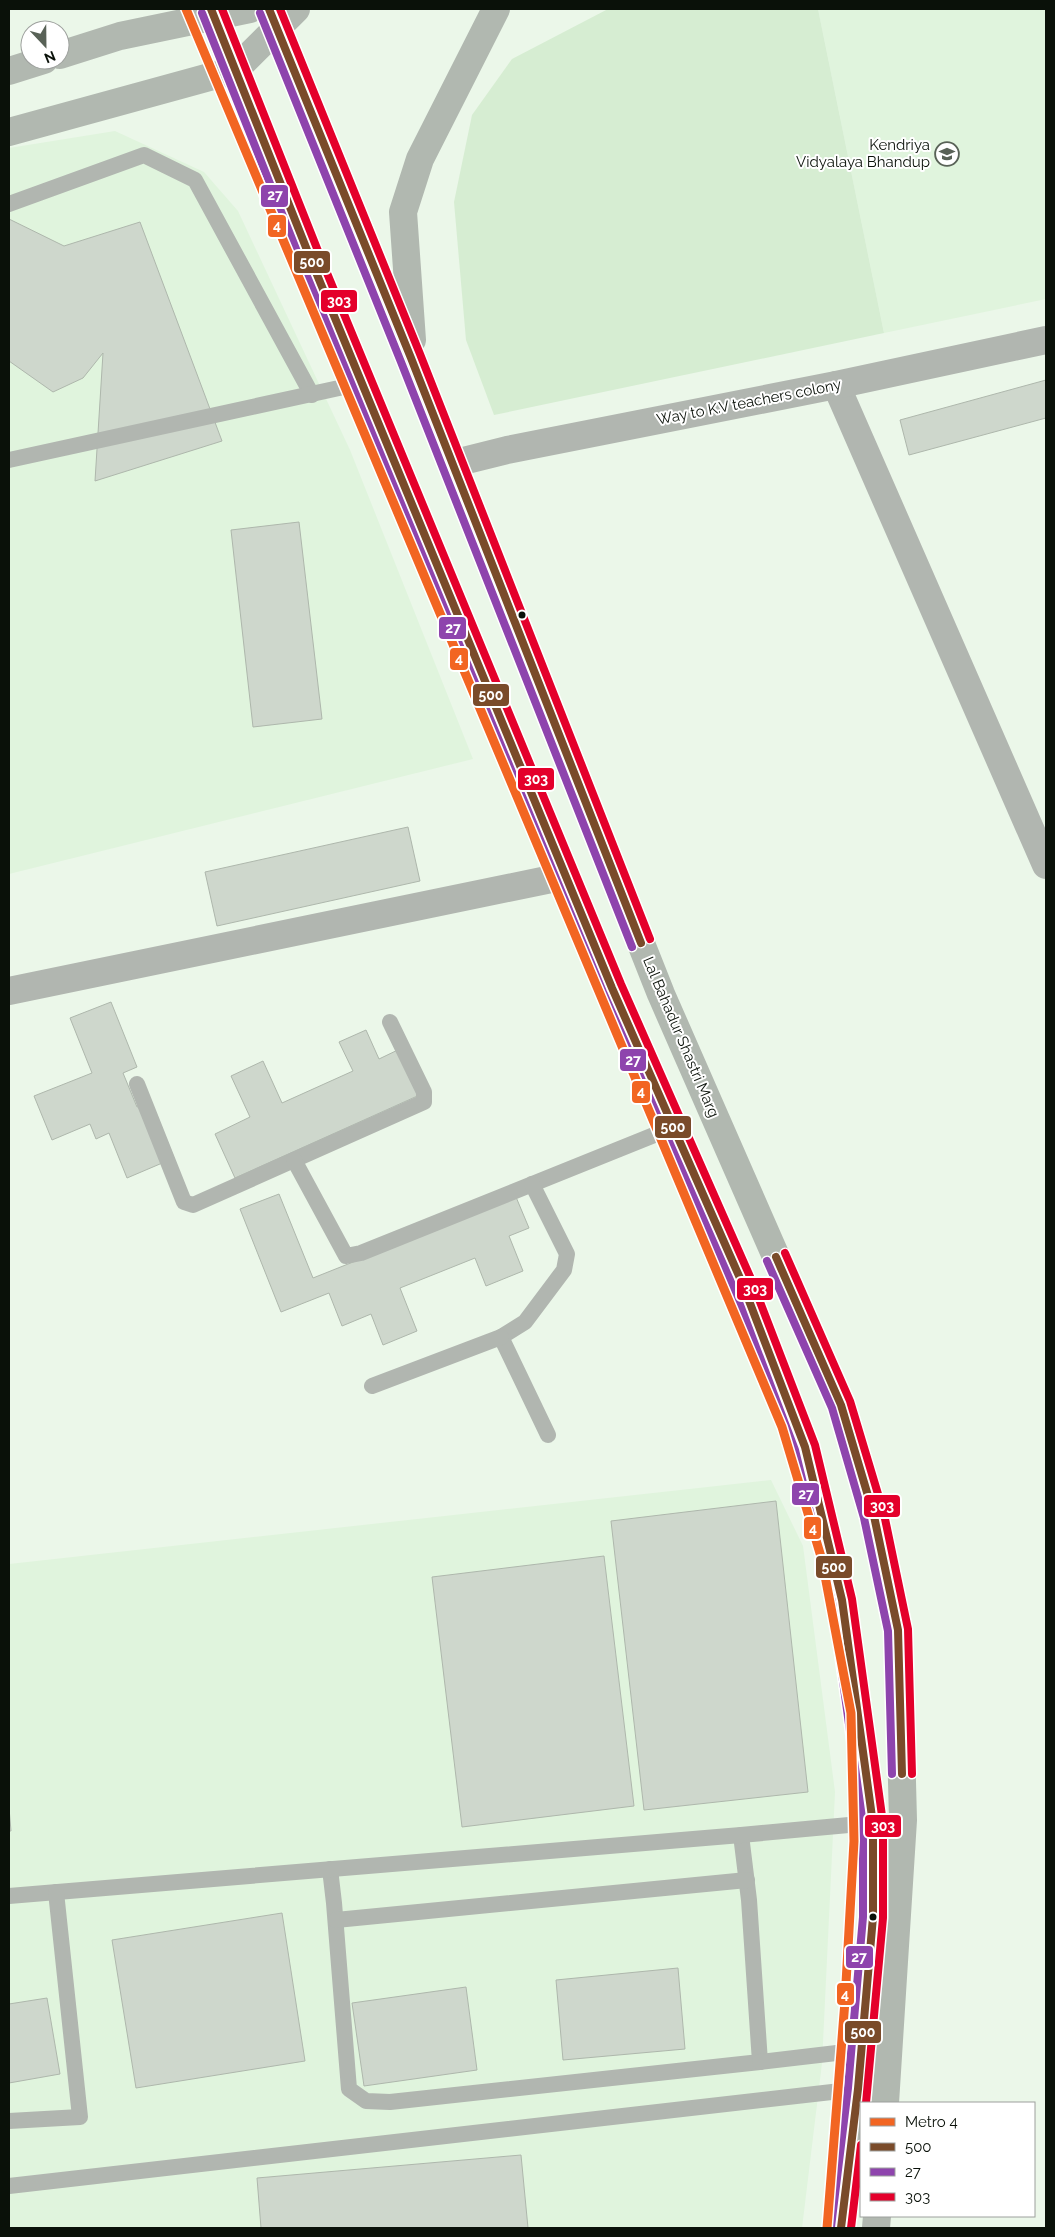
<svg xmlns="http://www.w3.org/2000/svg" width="1055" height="2237" viewBox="0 0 1055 2237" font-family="Raleway,sans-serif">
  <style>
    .built { fill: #e0f4dd }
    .green { fill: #d6edd2 }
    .building { fill: #ced7cc; stroke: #aeb7ac }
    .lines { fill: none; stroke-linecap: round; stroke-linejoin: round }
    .lane { stroke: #b1b6b0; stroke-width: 16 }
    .street { stroke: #b1b6b0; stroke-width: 28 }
    .primary { stroke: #b1b8b0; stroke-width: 28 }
    .primary-bridge { stroke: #b1b8b0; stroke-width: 28 }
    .bus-1-casing { stroke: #fff; stroke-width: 11 }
    .bus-2-casing { stroke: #fff; stroke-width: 11 }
    .bus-3-casing { stroke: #fff; stroke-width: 11 }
    .bus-1 { stroke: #7a4b2a; stroke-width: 8 }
    .bus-2 { stroke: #8e44ad; stroke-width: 8 }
    .bus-3 { stroke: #e4002b; stroke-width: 8 }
    .metro-1-casing { stroke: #fff; stroke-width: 12 }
    .metro-1 { stroke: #f26522; stroke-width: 9 }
    .bus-dot { fill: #0a1109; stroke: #fff; stroke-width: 2 }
    .labels { text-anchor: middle; stroke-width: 4; stroke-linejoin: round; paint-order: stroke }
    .poi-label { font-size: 15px; fill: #0a1109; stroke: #fff; text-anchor: end }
    .street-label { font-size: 15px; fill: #0a1109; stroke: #fff }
    .line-badge { stroke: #fff; stroke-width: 2 }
    .badge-label { font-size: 14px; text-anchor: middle; font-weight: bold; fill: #fff }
  </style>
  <rect width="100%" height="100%" fill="#ebf7e9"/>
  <g class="built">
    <polygon points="818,9 1046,9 1046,299 884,333"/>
    <polygon points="115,131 204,172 238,211 350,450 473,759 9,874 9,148"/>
    <polygon points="771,1480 803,1546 835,1792 822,2063 802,2228 9,2228 9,1564"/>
  </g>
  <polygon class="green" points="608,9 818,9 884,333 494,415 466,340 454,202 472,115 512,59"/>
  <g class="building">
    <polygon points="9,219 64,246 140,222 222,441 95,481 103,353 83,378 53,392 9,361"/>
    <polygon points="1046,380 1046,418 909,455 900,420"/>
    <polygon points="299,522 322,719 253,727 231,530"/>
    <polygon points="408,827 420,881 217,926 205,872"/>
    <polygon points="111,1002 137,1067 123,1073 137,1107 151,1101 174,1158 127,1178 109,1133 96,1139 90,1124 52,1140 34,1096 92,1073 70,1018"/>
    <polygon points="366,1030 379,1059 404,1047 424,1093 235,1178 215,1134 250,1117 231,1076 263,1061 282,1103 353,1071 339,1042"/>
    <polygon points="279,1194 313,1278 516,1197 529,1228 509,1236 523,1271 486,1286 475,1258 400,1288 417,1331 383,1345 371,1314 342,1326 329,1293 281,1312 240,1209"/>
    <polygon points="776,1501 808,1792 644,1810 611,1521"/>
    <polygon points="604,1556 634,1806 462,1827 432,1577"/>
    <polygon points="9,1808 11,1831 9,1831"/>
    <polygon points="282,1913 305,2061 136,2088 112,1940"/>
    <polygon points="678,1968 685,2049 563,2060 556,1980"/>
    <polygon points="466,1987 477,2070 364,2086 352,2003"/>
    <polygon points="47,1998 60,2074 9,2083 9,2004"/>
    <polygon points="521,2155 528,2228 261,2228 257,2178"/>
  </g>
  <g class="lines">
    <g class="lane">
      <polyline points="9,204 144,155 195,180 312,395"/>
      <polyline points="9,460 362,383"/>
      <polyline points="137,1084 184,1202 193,1205 424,1102 424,1092 390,1022"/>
      <polyline points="294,1160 346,1256 361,1253 674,1127"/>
      <polyline points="532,1184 567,1254 564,1270 525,1322 501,1337 548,1435"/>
      <polyline points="372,1386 501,1337"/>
      <polyline points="330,1869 334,1903 349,2089 366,2101 390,2102 760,2062 749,1900 741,1835"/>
      <polyline points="9,1896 741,1835 903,1820"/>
      <polyline points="336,1920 747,1880"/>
      <polyline points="760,2062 862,2050"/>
      <polyline points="9,2121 80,2117 56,1892"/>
      <polyline points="9,2186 858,2089"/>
    </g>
    <g class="street">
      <polyline points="836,385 1046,865"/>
      <polyline points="451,464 507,450 836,385 1046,340"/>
      <polyline points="9,991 566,876"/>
    </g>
    <g class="primary">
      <polyline points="211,9 313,265 612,988 743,1285 805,1447 842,1600 873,1824 873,1917 858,2089 841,2228"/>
      <polyline points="269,9 414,364 451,464 661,994 841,1405 874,1516 898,1630 903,1820 885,2103"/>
      <polyline points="9,71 44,60"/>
      <polyline points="9,132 235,70 296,9"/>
      <polyline points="412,340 403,212 420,159 496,9"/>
      <polyline points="876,2228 877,2216"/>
    </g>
    <polyline class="primary-bridge" points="60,55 120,36 250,9"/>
    <g class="bus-1-casing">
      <g id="bus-1">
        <polyline points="211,9 313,265 612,988 743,1285 805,1447 842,1600 873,1824 873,1917 858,2089 841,2228"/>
        <polyline points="269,9 411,358 641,943"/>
        <polyline points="776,1257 841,1405 874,1516 898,1630 902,1774"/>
      </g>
    </g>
    <g class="bus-2-casing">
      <g id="bus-2">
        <polyline points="202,13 304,269 603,992 734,1289 795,1450 832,1602 863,1825 863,1917 848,2088 831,2227"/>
        <polyline points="260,13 401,362 632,947"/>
        <polyline points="767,1261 832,1408 864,1518 888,1631 892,1774"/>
      </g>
    </g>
    <g class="bus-3-casing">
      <g id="bus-3">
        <polyline points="222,9 322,261 621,984 752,1281 815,1445 852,1599 883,1823 883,1918 866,2103"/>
        <polyline points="280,9 420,354 650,939"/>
        <polyline points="785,1253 850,1401 884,1514 908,1629 912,1774"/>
        <polyline points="851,2228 861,2145"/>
      </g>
    </g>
    <use href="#bus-1" class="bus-1"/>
    <use href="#bus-2" class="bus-2"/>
    <use href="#bus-3" class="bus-3"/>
    <g class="metro-1-casing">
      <polyline id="metro-1" points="186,9 782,1427 822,1560 851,1713 854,1841 845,2001 827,2228"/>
    </g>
    <use href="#metro-1" class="metro-1"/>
  </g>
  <defs>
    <g id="school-ring" transform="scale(1.25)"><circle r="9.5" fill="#fff" stroke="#596257" stroke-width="1.5"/><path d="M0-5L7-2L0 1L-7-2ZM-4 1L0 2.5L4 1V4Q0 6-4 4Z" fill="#596257"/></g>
  </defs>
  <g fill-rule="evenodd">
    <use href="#school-ring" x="947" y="154"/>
  </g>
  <g class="bus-dot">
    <circle cx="522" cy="615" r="4.5"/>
    <circle cx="873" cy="1917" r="4.5"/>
  </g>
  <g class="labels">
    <g class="poi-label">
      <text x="930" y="150">Kendriya<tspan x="930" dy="17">Vidyalaya Bhandup</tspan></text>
    </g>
    <g class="street-label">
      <text transform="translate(749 402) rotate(-11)" y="5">Way to K.V teachers colony</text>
      <text transform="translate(681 1037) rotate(67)" y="5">Lal Bahadur Shastri Marg</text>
    </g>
  </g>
  <g class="line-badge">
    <rect x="260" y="184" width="29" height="24" rx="5" fill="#8e44ad"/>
    <rect x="267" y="214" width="20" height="24" rx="5" fill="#f26522"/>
    <rect x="293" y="250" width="38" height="24" rx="5" fill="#7a4b2a"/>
    <rect x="320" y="289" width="38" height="24" rx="5" fill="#e4002b"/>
    <rect x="438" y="616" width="29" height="24" rx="5" fill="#8e44ad"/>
    <rect x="449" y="647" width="20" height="24" rx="5" fill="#f26522"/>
    <rect x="472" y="683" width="38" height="24" rx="5" fill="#7a4b2a"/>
    <rect x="517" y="767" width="38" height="24" rx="5" fill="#e4002b"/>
    <rect x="619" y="1048" width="28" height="24" rx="5" fill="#8e44ad"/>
    <rect x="631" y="1080" width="20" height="24" rx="5" fill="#f26522"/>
    <rect x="654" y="1115" width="38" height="24" rx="5" fill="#7a4b2a"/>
    <rect x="736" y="1277" width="38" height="24" rx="5" fill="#e4002b"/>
    <rect x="791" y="1482" width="29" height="24" rx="5" fill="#8e44ad"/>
    <rect x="863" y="1494" width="38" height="24" rx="5" fill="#e4002b"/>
    <rect x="803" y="1516" width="19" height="24" rx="5" fill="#f26522"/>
    <rect x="815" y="1555" width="38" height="24" rx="5" fill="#7a4b2a"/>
    <rect x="864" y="1814" width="38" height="24" rx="5" fill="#e4002b"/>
    <rect x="845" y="1945" width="29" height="24" rx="5" fill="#8e44ad"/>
    <rect x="836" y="1982" width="19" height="24" rx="5" fill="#f26522"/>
    <rect x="844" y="2020" width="38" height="24" rx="5" fill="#7a4b2a"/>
  </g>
  <g class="badge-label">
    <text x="275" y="200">27</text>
    <text x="277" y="230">4</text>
    <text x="312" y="267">500</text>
    <text x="339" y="306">303</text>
    <text x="453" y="633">27</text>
    <text x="459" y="663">4</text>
    <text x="491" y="700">500</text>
    <text x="536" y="784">303</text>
    <text x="633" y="1065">27</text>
    <text x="641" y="1096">4</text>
    <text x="673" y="1132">500</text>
    <text x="755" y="1294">303</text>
    <text x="806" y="1499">27</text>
    <text x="882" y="1511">303</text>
    <text x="813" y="1533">4</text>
    <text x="834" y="1572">500</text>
    <text x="883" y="1831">303</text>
    <text x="859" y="1962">27</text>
    <text x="845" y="1999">4</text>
    <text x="863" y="2037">500</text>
  </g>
  <rect width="1055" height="2237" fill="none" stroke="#0a1109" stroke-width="20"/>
  <rect x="860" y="2102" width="175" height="115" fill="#ffffff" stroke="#9da09d"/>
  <rect x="870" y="2118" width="25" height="8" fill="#f26522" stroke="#9da09d"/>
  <text x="905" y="2127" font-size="15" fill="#0a1109">Metro 4</text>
  <rect x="870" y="2143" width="25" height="8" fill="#7a4b2a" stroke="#9da09d"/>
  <text x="905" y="2152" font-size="15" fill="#0a1109">500</text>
  <rect x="870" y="2168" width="25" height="8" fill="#8e44ad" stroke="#9da09d"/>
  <text x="905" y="2177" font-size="15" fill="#0a1109">27</text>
  <rect x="870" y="2193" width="25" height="8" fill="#e4002b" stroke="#9da09d"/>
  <text x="905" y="2202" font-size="15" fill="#0a1109">303</text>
  <g transform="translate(45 45) rotate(158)"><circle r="24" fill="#ffffff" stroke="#9da09d"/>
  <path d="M0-4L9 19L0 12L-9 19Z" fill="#596257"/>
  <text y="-8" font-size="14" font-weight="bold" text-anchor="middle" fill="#0a1109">N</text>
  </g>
</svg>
